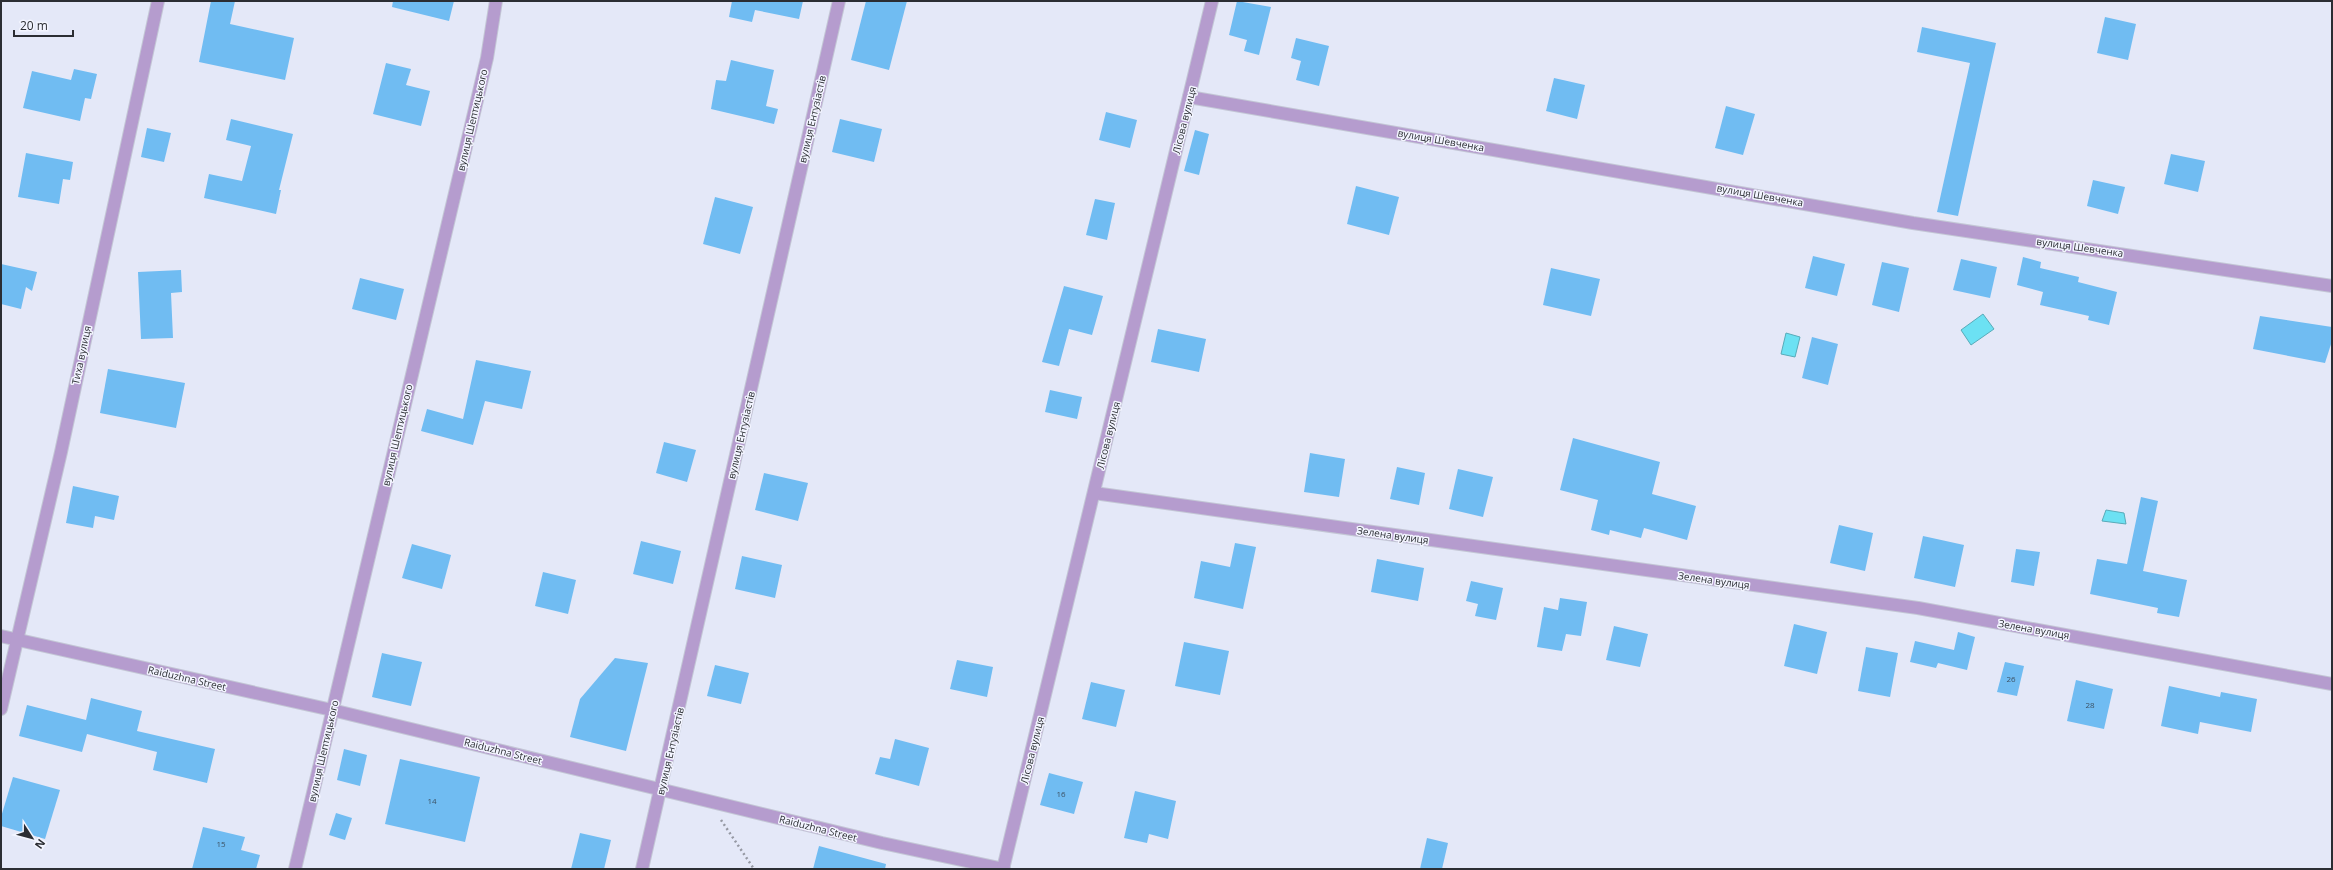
<svg xmlns="http://www.w3.org/2000/svg" width="2333" height="870" viewBox="0 0 2333 870" font-family="'Open Sans',sans-serif">
  <style>
    .water { fill: #6ce1f3; stroke: #58abb9 }
    .building { fill: #70bcf2 }
    .lines { fill: none; stroke-linecap: round; stroke-linejoin: round }
    .minor-casing { stroke: #c3c6d5; stroke-width: 14 }
    .path { stroke: #9598a3; stroke-width: 2.5; stroke-dasharray: 2 3; stroke-linecap: butt }
    .minor { stroke: #b59cce; stroke-width: 12 }
    .labels { text-anchor: middle; stroke-width: 3; stroke-linejoin: round; paint-order: stroke }
    .number-label { font-size: 8px; fill: #3c5163 }
    .street-label { font-size: 10px; fill: #2b2d33; stroke: #f3f5ff }
  </style>
  <rect width="100%" height="100%" fill="#e4e8f8"/>
  <g class="water">
    <polygon points="1983,314 1994,329 1971,345 1961,330"/>
    <polygon points="1786,333 1800,337 1795,357 1781,354"/>
    <polygon points="2106,510 2124,513 2126,524 2102,521"/>
  </g>
  <g class="building">
    <polygon points="211,1 235,1 230,24 294,38 285,80 199,62"/>
    <polygon points="393,1 454,1 449,21 392,7"/>
    <polygon points="732,1 803,1 799,19 755,10 752,22 729,17"/>
    <polygon points="866,1 907,1 889,70 851,60"/>
    <polygon points="1237,1 1271,7 1259,55 1244,51 1247,40 1229,35"/>
    <polygon points="2105,17 2136,24 2128,60 2097,53"/>
    <polygon points="1922,27 1996,43 1958,216 1937,212 1970,63 1917,52"/>
    <polygon points="1296,38 1329,46 1319,86 1296,80 1301,61 1291,58"/>
    <polygon points="731,60 774,70 766,106 778,109 774,124 711,109 716,80 726,81"/>
    <polygon points="386,63 411,69 406,85 430,91 421,126 373,114"/>
    <polygon points="74,69 97,74 91,99 85,98 80,121 23,108 32,71 71,80"/>
    <polygon points="1554,78 1585,85 1577,119 1546,111"/>
    <polygon points="1726,106 1755,114 1743,155 1715,148"/>
    <polygon points="1106,112 1137,120 1130,148 1099,140"/>
    <polygon points="231,119 293,134 279,190 281,190 276,214 204,198 209,174 242,181 251,146 226,140"/>
    <polygon points="840,119 882,129 874,162 832,152"/>
    <polygon points="147,128 171,133 164,162 141,157"/>
    <polygon points="1195,130 1209,134 1199,175 1184,171"/>
    <polygon points="26,153 73,162 70,180 63,179 59,204 18,197"/>
    <polygon points="2171,154 2205,161 2198,192 2164,184"/>
    <polygon points="2093,180 2125,187 2118,214 2087,206"/>
    <polygon points="1356,186 1399,197 1389,235 1347,224"/>
    <polygon points="715,197 753,207 740,254 703,244"/>
    <polygon points="1095,199 1115,203 1107,240 1086,235"/>
    <polygon points="1813,256 1845,264 1837,296 1805,288"/>
    <polygon points="2023,257 2041,262 2040,268 2079,277 2078,282 2117,292 2109,325 2088,320 2089,316 2040,305 2043,292 2017,285"/>
    <polygon points="1961,259 1997,267 1990,298 1953,290"/>
    <polygon points="1882,262 1909,268 1899,312 1872,305"/>
    <polygon points="1,264 37,272 32,291 26,287 21,309 1,304"/>
    <polygon points="1551,268 1600,279 1591,316 1543,305"/>
    <polygon points="181,270 182,292 171,293 173,338 141,339 138,272"/>
    <polygon points="360,278 404,289 396,320 352,309"/>
    <polygon points="1064,286 1103,296 1092,335 1069,329 1059,366 1042,362"/>
    <polygon points="2260,316 2332,327 2332,341 2325,363 2253,349"/>
    <polygon points="1158,329 1206,339 1199,372 1151,362"/>
    <polygon points="1812,337 1838,344 1828,385 1802,378"/>
    <polygon points="476,360 531,371 522,409 485,401 473,445 421,431 427,409 463,419"/>
    <polygon points="108,369 185,383 176,428 100,413"/>
    <polygon points="1050,390 1082,397 1077,419 1045,412"/>
    <polygon points="1573,438 1660,462 1652,494 1696,506 1687,540 1644,528 1641,538 1610,530 1609,535 1591,530 1598,500 1560,490"/>
    <polygon points="664,442 696,450 687,482 656,473"/>
    <polygon points="1310,453 1345,459 1339,497 1304,492"/>
    <polygon points="1397,467 1425,473 1419,505 1390,499"/>
    <polygon points="1458,469 1493,477 1483,517 1449,509"/>
    <polygon points="764,473 808,483 798,521 755,510"/>
    <polygon points="73,486 119,496 114,520 95,516 93,528 66,523"/>
    <polygon points="2141,497 2158,501 2143,571 2187,580 2179,617 2157,613 2158,608 2090,594 2097,559 2127,564"/>
    <polygon points="1839,525 1873,533 1865,571 1830,563"/>
    <polygon points="1923,536 1964,545 1955,587 1914,578"/>
    <polygon points="641,541 681,551 673,584 633,574"/>
    <polygon points="1235,543 1256,547 1243,609 1194,598 1201,561 1230,567"/>
    <polygon points="412,544 451,555 442,589 402,578"/>
    <polygon points="2016,549 2040,552 2034,586 2011,582"/>
    <polygon points="742,556 782,565 775,598 735,589"/>
    <polygon points="1377,559 1424,568 1418,601 1371,592"/>
    <polygon points="543,572 576,580 568,614 535,606"/>
    <polygon points="1471,581 1503,588 1496,620 1475,616 1478,604 1466,601"/>
    <polygon points="1560,598 1587,602 1581,636 1566,634 1562,651 1537,647 1544,607 1558,610"/>
    <polygon points="1794,624 1827,632 1817,674 1784,666"/>
    <polygon points="1614,626 1648,634 1640,667 1606,660"/>
    <polygon points="1958,632 1975,637 1967,670 1938,663 1936,668 1910,662 1915,641 1954,650"/>
    <polygon points="1184,642 1229,651 1220,695 1175,686"/>
    <polygon points="1866,647 1898,653 1890,697 1858,691"/>
    <polygon points="382,653 422,662 411,706 372,697"/>
    <polygon points="615,658 648,663 626,751 570,737 580,699"/>
    <polygon points="957,660 993,667 987,697 950,689"/>
    <polygon points="2005,662 2024,666 2017,696 1997,692"/>
    <polygon points="715,665 749,673 741,704 707,696"/>
    <polygon points="2076,680 2113,689 2104,729 2067,721"/>
    <polygon points="1091,682 1125,690 1116,727 1082,719"/>
    <polygon points="2169,686 2220,697 2221,692 2257,699 2251,732 2200,722 2198,734 2161,726"/>
    <polygon points="91,698 142,711 137,731 215,749 207,783 153,770 157,752 87,734 82,752 19,736 27,705 86,720"/>
    <polygon points="895,739 929,748 919,786 875,774 880,757 890,759"/>
    <polygon points="344,749 367,755 360,786 337,780"/>
    <polygon points="400,759 480,777 465,842 385,824"/>
    <polygon points="1049,773 1083,782 1074,814 1040,805"/>
    <polygon points="13,777 60,790 45,839 1,826 1,817"/>
    <polygon points="1135,791 1176,801 1168,839 1149,834 1147,843 1124,838"/>
    <polygon points="336,813 352,818 345,840 329,835"/>
    <polygon points="203,827 245,837 241,850 260,855 256,869 192,869"/>
    <polygon points="580,833 611,840 604,869 571,869"/>
    <polygon points="1427,838 1448,843 1442,869 1420,869"/>
    <polygon points="819,846 886,864 885,869 813,869"/>
  </g>
  <g class="lines">
    <g class="minor-casing">
      <g id="minor">
        <polyline points="1189,97 1913,223 2332,286"/>
        <polyline points="1094,493 1918,608 2332,684"/>
        <polyline points="1,636 332,710 882,843 1004,869"/>
        <polyline points="1,709 61,452 158,1"/>
        <polyline points="295,869 487,58 496,1"/>
        <polyline points="642,869 839,1"/>
        <polyline points="1003,869 1212,1"/>
      </g>
    </g>
    <polyline class="path" points="721,820 754,869"/>
    <use href="#minor" class="minor"/>
  </g>
  <g class="labels">
    <g class="number-label">
      <text x="2011" y="682">26</text>
      <text x="2090" y="708">28</text>
      <text x="1061" y="797">16</text>
      <text x="432" y="804">14</text>
      <text x="221" y="847">15</text>
    </g>
    <g class="street-label">
      <text transform="translate(812 119) rotate(-77)" y="4">вулиця Ентузіастів</text>
      <text transform="translate(472 120) rotate(-77)" y="4">вулиця Шептицького</text>
      <text transform="translate(1184 120) rotate(-76)" y="4">Лісова вулиця</text>
      <text transform="translate(1441 140) rotate(10)" y="4">вулиця Шевченка</text>
      <text transform="translate(1760 195) rotate(10)" y="4">вулиця Шевченка</text>
      <text transform="translate(2080 247) rotate(8)" y="4">вулиця Шевченка</text>
      <text transform="translate(81 355) rotate(-78)" y="4">Тиха вулиця</text>
      <text transform="translate(397 435) rotate(-77)" y="4">вулиця Шептицького</text>
      <text transform="translate(741 435) rotate(-77)" y="4">вулиця Ентузіастів</text>
      <text transform="translate(1108 435) rotate(-76)" y="4">Лісова вулиця</text>
      <text transform="translate(1393 535) rotate(8)" y="4">Зелена вулиця</text>
      <text transform="translate(1714 580) rotate(8)" y="4">Зелена вулиця</text>
      <text transform="translate(2034 629) rotate(10)" y="4">Зелена вулиця</text>
      <text transform="translate(187 678) rotate(13)" y="4">Raiduzhna Street</text>
      <text transform="translate(1032 750) rotate(-76)" y="4">Лісова вулиця</text>
      <text transform="translate(323 751) rotate(-77)" y="4">вулиця Шептицького</text>
      <text transform="translate(503 751) rotate(14)" y="4">Raiduzhna Street</text>
      <text transform="translate(670 751) rotate(-77)" y="4">вулиця Ентузіастів</text>
      <text transform="translate(818 828) rotate(14)" y="4">Raiduzhna Street</text>
    </g>
  </g>
  <rect width="2333" height="870" fill="none" stroke="#2b2d33" stroke-width="4"/>
  <g transform="translate(32 838) rotate(126)" stroke="#f3f5ff" stroke-width="3" paint-order="stroke">
  <path d="M0-3L7 15L0 10L-7 15Z" fill="#2b2d33"/>
  <text y="-6" font-size="11" font-weight="bold" text-anchor="middle" fill="#2b2d33">N</text>
  </g>
  <path d="M14 30v6h59v-6" fill="none" stroke="#2b2d33" stroke-width="2"/>
  <text x="20" y="30" font-size="12" fill="#2b2d33" stroke="#f3f5ff" stroke-width="3" paint-order="stroke">20 m</text>
</svg>
